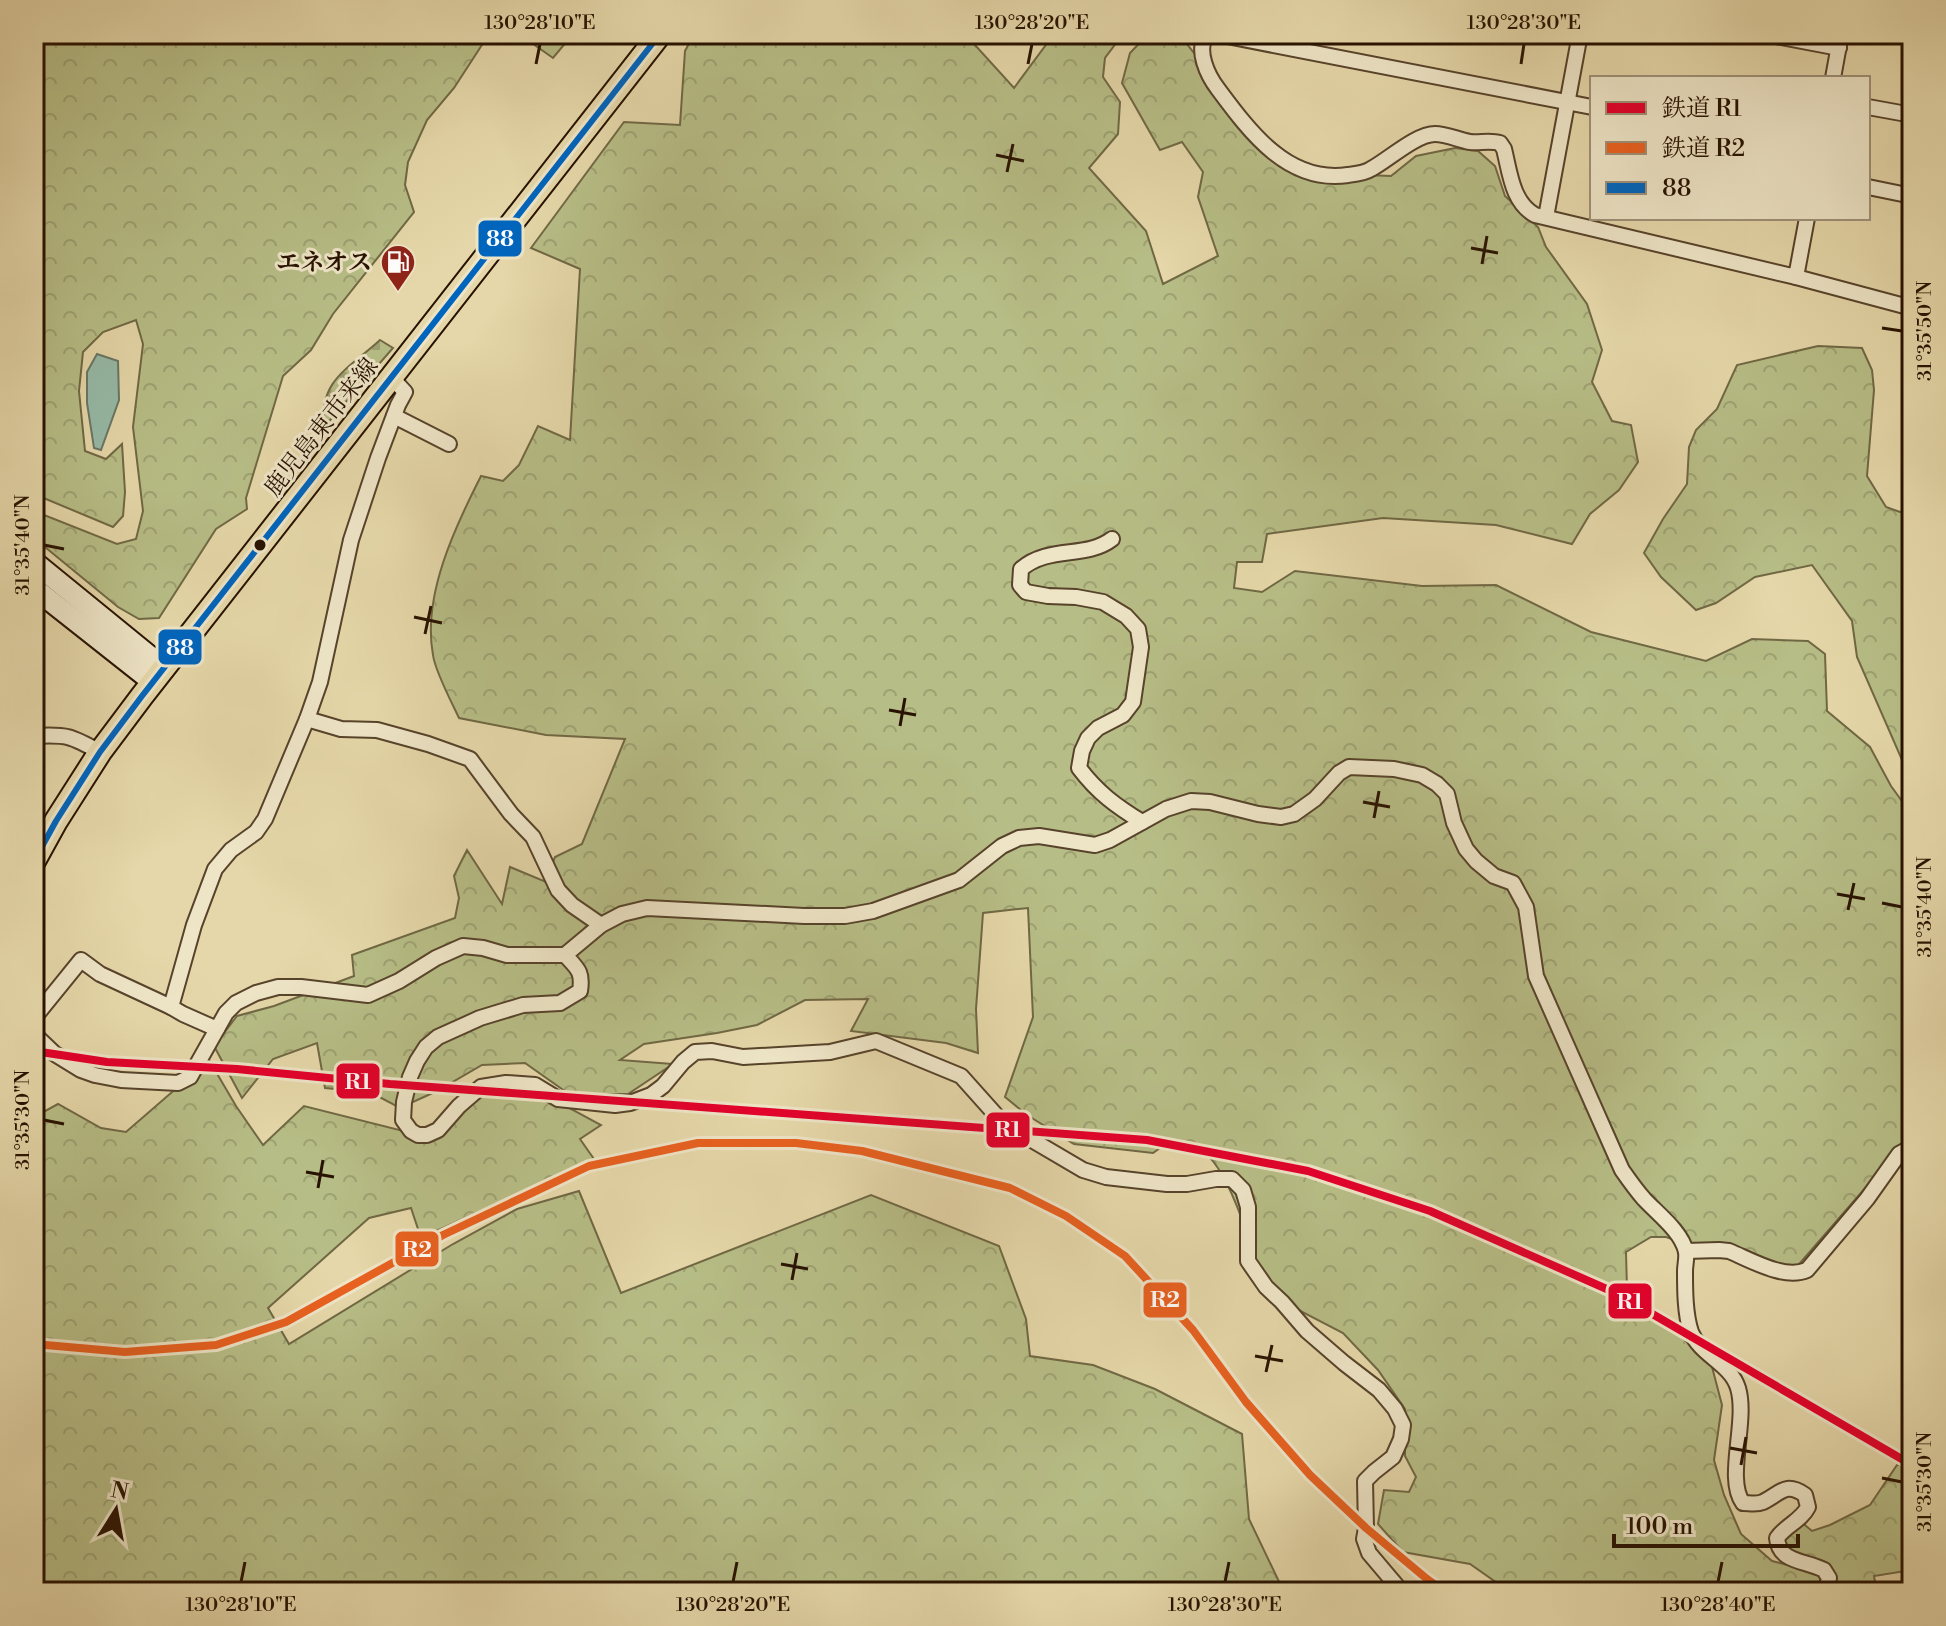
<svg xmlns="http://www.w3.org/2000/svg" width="1946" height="1626" viewBox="0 0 1946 1626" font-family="'Libre Bodoni','Noto Serif JP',serif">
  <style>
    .forest { fill: url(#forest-crowns); stroke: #706844; stroke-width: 2 }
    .cemetery { fill: url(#cemetery-stones); stroke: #706844; stroke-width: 2 }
    .water { fill: #96baa8; stroke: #6a7765; stroke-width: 2 }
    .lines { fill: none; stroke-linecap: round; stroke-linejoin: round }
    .street-casing { stroke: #57432b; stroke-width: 18 }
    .secondary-casing { stroke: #281201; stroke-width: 24 }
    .primary-casing { stroke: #281201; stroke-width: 26 }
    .street { stroke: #eee5c7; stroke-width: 14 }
    .secondary { stroke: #eee5c7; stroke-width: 20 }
    .primary { stroke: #e5d7a9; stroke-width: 22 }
    .bus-1-casing { stroke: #eee5c7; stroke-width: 12 }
    .bus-1 { stroke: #0065bd; stroke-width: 6 }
    .rail-1-casing { stroke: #eee5c7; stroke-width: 14 }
    .rail-2-casing { stroke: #eee5c7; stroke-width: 14 }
    .rail-1 { stroke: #e4002b; stroke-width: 8 }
    .rail-2 { stroke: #e86120; stroke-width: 8 }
    .ticks { fill: none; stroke: #281201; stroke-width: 3 }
    .bus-dot { fill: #281201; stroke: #eee5c7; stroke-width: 3 }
    .labels { text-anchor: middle; stroke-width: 6; stroke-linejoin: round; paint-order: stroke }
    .poi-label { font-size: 24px; font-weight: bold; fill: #281201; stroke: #eee5c7; text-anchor: end }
    .street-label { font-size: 24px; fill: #281201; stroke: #eee5c7 }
    .line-badge { stroke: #eee5c7; stroke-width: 3 }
    .badge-label { font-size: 22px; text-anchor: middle; font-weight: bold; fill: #fff }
    .neatline { fill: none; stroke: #281201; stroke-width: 3 }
    .ticks-label { font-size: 20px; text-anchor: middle; fill: #281201 }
  </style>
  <defs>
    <pattern id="forest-crowns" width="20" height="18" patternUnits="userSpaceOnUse" patternTransform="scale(2)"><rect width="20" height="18" fill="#b7bd86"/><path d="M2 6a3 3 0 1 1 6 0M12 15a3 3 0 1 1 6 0" fill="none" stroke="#9da172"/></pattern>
    <pattern id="cemetery-stones" width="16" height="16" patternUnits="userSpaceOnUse" patternTransform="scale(2)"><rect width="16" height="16" fill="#b7bd86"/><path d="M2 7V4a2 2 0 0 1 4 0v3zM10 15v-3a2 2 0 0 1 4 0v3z" fill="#9da172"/></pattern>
  </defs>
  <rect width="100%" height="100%" fill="#e5d7a9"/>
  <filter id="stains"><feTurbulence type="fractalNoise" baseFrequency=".0025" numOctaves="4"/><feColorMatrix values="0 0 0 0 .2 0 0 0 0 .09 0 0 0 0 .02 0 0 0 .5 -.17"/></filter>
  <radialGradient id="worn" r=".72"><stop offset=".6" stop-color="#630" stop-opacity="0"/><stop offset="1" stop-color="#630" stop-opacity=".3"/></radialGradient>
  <g class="forest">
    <polygon points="34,34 489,34 454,88 427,120 408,162 405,185 414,212 333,314 311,350 283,376 246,498 247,509 216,529 159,618 139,619 118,607 34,538 34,511 117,544 136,539 143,511 133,427 143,344 136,320 103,332 83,352 79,391 85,451 106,459 122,444 125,492 123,516 113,527 34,494"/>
    <polygon points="519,34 573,34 553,58"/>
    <path d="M694,34h271l49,54 40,-54h69l-18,24 -2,19 17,25 -2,32 -29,34 57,63 17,53 55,-28 -20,-59 5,-25 -21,-30 -22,8 -38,-67 8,-30 18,-19h31l71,90 50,39 39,11 52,2 25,-20 39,-8 23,3 17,15 10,30 33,31 8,20 41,57 15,46 -10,32 20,39 19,4 7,37 -19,28 -29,24 -18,30 -76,-19 -113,-7 -116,16 -5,28h-25l-3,26 28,4 33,-21 127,15 74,-1 95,47 115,29 46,-22 56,2 17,13 2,57 43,36 21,39 21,29v325l-45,46 -80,92 -121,-41h-15l-25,15 1,37 84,74 11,42 -8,55 10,35 17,39 31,27 27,7 -20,-17 15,-35 18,15 18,-6 40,-20 27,-40h15v105l-38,6 3,16h-367l-40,-28 -67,-12 -25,-28 6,-34 25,2 7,-15 -11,-21v-47l-27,-39 -35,-37 -77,-40c-11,-34 -35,-125 -65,-143 -8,-5 -22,-6 -31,-9l-17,12 -79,-9 -47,-29 -22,-18 28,-80 -5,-109 -45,5 -7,96 2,44 -32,-10 -95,-12 17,-32 -63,1 -48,25 -40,8 -73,11 -24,16 53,4 -45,30h-59l-44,-31 -43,2 -45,26 -37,17 -30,-16 -45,-4 -8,-45 -44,16 -31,39 -28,-52 23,-30 37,-10 80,-30 -2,-21 103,-37 4,-20 -5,-22 13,-26 35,54 8,-37 36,15 9,-25 27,-13 43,-105 -79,-4 -87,-17c-8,-17 -24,-47 -26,-63 -11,-59 22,-128 48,-179l22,5 16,-16 19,-39 32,14 10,-171 -49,-21 93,-126 56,3 5,-74z"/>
    <polygon points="1818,346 1862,348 1872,370 1874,390 1867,476 1886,507 1900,512 1912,510 1912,777 1906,769 1857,657 1852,621 1812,565 1755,577 1716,603 1696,610 1661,577 1644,553 1663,519 1687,484 1689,447 1696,430 1717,409 1737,365"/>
    <polygon points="209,1060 236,1106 263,1145 304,1106 423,1136 473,1098 527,1085 601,1125 580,1139 594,1159 421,1238 411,1208 369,1218 268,1308 289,1344 453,1244 517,1209 579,1191 621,1293 871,1195 999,1246 1026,1319 1030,1356 1093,1365 1155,1389 1242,1434 1249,1519 1284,1592 34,1592 34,1117 58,1104 101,1128 126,1132"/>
  </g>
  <path class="cemetery" d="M380,340l13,8 -68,78c-8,-45 26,-59 55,-86z"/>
  <polygon class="water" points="97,354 118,361 119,400 101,450 94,448 87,403 87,372"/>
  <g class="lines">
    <g class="street-casing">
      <g id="street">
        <path d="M1207,34c-12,16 1,42 11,55 32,43 70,95 130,86 8,-1 17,-2 23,-6 17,-9 45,-35 64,-35 11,0 24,6 35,8 10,1 20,-2 30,1l4,6c6,24 8,53 31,66l261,62 11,-59"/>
        <polyline points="1217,34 1592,107"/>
        <polyline points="1765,34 1839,48"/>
        <polyline points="1910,34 1912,34"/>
        <polyline points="1833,78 1841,34"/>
        <polyline points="1868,107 1912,115"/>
        <polyline points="1868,187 1912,196"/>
        <polyline points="1546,217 1580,34"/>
        <polyline points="1796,277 1912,308"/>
        <polyline points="394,416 449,444"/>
        <path d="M1112,539c-26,20 -63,6 -91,30l-1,16 6,7 22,4 28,1 27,5 23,14 12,13 3,18 -8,55 -10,13 -25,13 -10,10 -6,13 -3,17c19,25 37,38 63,54"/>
        <polyline points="307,719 341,729 377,730 428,744 470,759 511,814 533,837 558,890 572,905 601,925"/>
        <path d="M34,736c33,-2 37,0 66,16"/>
        <path d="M565,955c13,14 18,17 15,36l-20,12 -37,2 -43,13 -42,19 -12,10 -9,14 -7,16 -6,25 -1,18 8,11 7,4h9l11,-5 21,-24 22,-19 25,-4 29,2 23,14 57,6 15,-2 21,-8 12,-9 20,-24 12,-10 17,-1 31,6 87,-5 46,-11 85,35 42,47 80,47 23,7 61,7h20l29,-5h16l11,11 5,17v54l18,26 16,15 25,29 37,32 35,27 16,19 8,16 -2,14 -8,18 -19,15 -9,9 1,47 -2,11 5,14 33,39"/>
        <polyline points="34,1018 81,960 100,974 171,1007"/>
        <polyline points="217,1029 183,1014 171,1007 194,925 215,869 231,850 256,832 265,819 307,719 320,682 351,540 378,458 398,405 405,392 392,378"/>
        <path d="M34,1034l21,20 26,16 14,5 26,5 57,3 12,-6 36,-64 10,-10 20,-10 22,-6h23l67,8 31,-14 37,-23 27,-12 20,2 24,7h58l36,-30 21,-11 25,-6 157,8h41l28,-5 86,-31 43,-34 17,-8 20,-2 56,9 15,-5 56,-31 25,-8 19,1 48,12 23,3 13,-3 21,-15 24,-26 10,-6 45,2 28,6 15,9 10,10 7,29 12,26 10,12 18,15 19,7 13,24 10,69 86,194c7,10 14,20 22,29 14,15 38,33 42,53 1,6 -1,13 -1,19 0,19 0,43 6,61 9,23 40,32 47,56 10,33 -13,91 5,115 7,0 13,2 20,-1 17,-8 22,-21 42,-7l3,12c-7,14 -22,18 -31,31 2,25 28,22 47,32l5,8 -4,14"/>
        <path d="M1686,1251l33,-1 10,1c22,9 55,29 78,19l60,-71 32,-45 13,-7"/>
      </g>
    </g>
    <g class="secondary-casing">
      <g id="secondary">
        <polyline points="34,562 164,668"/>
        <polyline points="34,588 153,682"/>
      </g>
    </g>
    <g class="primary-casing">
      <polyline id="primary" points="34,861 56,821 100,752 142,696 660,34"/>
    </g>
    <use href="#street" class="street"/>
    <use href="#secondary" class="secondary"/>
    <use href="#primary" class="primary"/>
    <g class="bus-1-casing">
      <polyline id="bus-1" points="34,861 56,821 100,752 142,696 660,34"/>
    </g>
    <use href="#bus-1" class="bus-1"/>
    <g class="rail-1-casing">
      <polyline id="rail-1" points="34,1051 107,1062 237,1069 390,1084 1147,1140 1308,1171 1430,1211 1618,1294 1912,1465"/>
    </g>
    <g class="rail-2-casing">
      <polyline id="rail-2" points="34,1344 125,1352 216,1345 286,1322 443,1235 589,1166 698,1143 796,1143 862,1151 1010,1188 1066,1216 1125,1256 1193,1330 1246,1402 1310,1475 1366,1528 1427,1579 1445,1592"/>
    </g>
    <use href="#rail-1" class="rail-1"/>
    <use href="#rail-2" class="rail-2"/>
  </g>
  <path class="ticks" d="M536,64l4,-20M1028,64l4,-20M1521,64l3,-20M996,155l28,6M1007,172l6,-28M1471,248l27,5M1482,264l5,-28M1882,328l20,3M44,545l20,4M414,617l28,6M425,634l6,-28M889,710l27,5M900,726l5,-28M1363,802l27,5M1374,818l5,-27M1837,894l28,5M1882,903l20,4M1848,910l6,-27M44,1120l20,4M306,1172l28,5M318,1188l5,-28M781,1264l27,5M792,1280l5,-27M1255,1356l28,5M1266,1372l6,-27M1730,1448l27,5M1741,1465l5,-28M1882,1478l20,4M241,1582l4,-20M733,1582l4,-20M1225,1582l4,-20M1718,1582l4,-20"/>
  <defs>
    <g id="fuel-pin" transform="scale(1.8)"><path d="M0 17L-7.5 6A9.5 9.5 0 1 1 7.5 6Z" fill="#8f2418" stroke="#eee5c7"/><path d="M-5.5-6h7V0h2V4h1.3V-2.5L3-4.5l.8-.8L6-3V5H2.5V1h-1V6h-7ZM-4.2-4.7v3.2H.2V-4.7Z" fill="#fff"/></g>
  </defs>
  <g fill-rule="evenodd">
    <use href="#fuel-pin" x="398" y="262"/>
  </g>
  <circle class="bus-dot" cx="260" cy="545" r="7"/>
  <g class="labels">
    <g class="poi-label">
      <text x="372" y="270">エネオス</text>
    </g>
    <g class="street-label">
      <text transform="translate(321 427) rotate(-52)" y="8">鹿児島東市来線</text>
    </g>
  </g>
  <g class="line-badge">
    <rect x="477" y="219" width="46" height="39" rx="8" fill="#0065bd"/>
    <rect x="157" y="628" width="46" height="38" rx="8" fill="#0065bd"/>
    <rect x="335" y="1062" width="46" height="38" rx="8" fill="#e4002b"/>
    <rect x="985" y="1111" width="46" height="38" rx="8" fill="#e4002b"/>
    <rect x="394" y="1230" width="46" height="38" rx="8" fill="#e86120"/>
    <rect x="1142" y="1281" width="46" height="38" rx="8" fill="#e86120"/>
    <rect x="1607" y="1282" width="46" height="38" rx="8" fill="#e4002b"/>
  </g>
  <g class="badge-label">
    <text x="500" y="246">88</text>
    <text x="180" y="655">88</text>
    <text x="358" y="1089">R1</text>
    <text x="1008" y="1137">R1</text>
    <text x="417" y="1257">R2</text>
    <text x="1165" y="1307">R2</text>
    <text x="1630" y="1309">R1</text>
  </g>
  <rect width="1946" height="1626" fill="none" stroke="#e5d7a9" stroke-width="88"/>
  <rect x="1590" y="76" width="280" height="144" fill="#eee5c7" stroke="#9f9178" stroke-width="2"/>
  <rect x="1606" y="102" width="40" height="12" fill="#e4002b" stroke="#9f9178" stroke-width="2"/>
  <text x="1662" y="116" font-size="24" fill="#281201">鉄道 R1</text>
  <rect x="1606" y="142" width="40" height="12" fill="#e86120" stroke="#9f9178" stroke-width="2"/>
  <text x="1662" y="156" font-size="24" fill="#281201">鉄道 R2</text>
  <rect x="1606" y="182" width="40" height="12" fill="#0065bd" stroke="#9f9178" stroke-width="2"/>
  <text x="1662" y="196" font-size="24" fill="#281201">88</text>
  <g transform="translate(116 1510) rotate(11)" stroke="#eee5c7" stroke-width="6" paint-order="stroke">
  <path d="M0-6L14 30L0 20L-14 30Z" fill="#281201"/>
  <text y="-12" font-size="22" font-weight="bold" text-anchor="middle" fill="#281201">N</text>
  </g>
  <path d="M1614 1534v12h184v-12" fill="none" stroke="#281201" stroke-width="4"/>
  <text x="1626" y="1534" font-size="24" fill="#281201" stroke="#eee5c7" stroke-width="6" paint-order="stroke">100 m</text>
  <rect x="44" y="44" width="1858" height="1538" class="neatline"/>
  <g class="ticks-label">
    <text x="540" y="29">130°28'10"E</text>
    <text x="1032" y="29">130°28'20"E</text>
    <text x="1524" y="29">130°28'30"E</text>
    <text transform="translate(1924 331) rotate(-90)" y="7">31°35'50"N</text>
    <text transform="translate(22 545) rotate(-90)" y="7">31°35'40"N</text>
    <text transform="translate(1924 907) rotate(-90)" y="7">31°35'40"N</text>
    <text transform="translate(22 1120) rotate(-90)" y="7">31°35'30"N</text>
    <text transform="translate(1924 1482) rotate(-90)" y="7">31°35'30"N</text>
    <text x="241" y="1611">130°28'10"E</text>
    <text x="733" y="1611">130°28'20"E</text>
    <text x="1225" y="1611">130°28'30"E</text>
    <text x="1718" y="1611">130°28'40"E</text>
  </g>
  <rect width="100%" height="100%" filter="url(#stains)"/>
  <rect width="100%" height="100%" fill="url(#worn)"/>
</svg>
